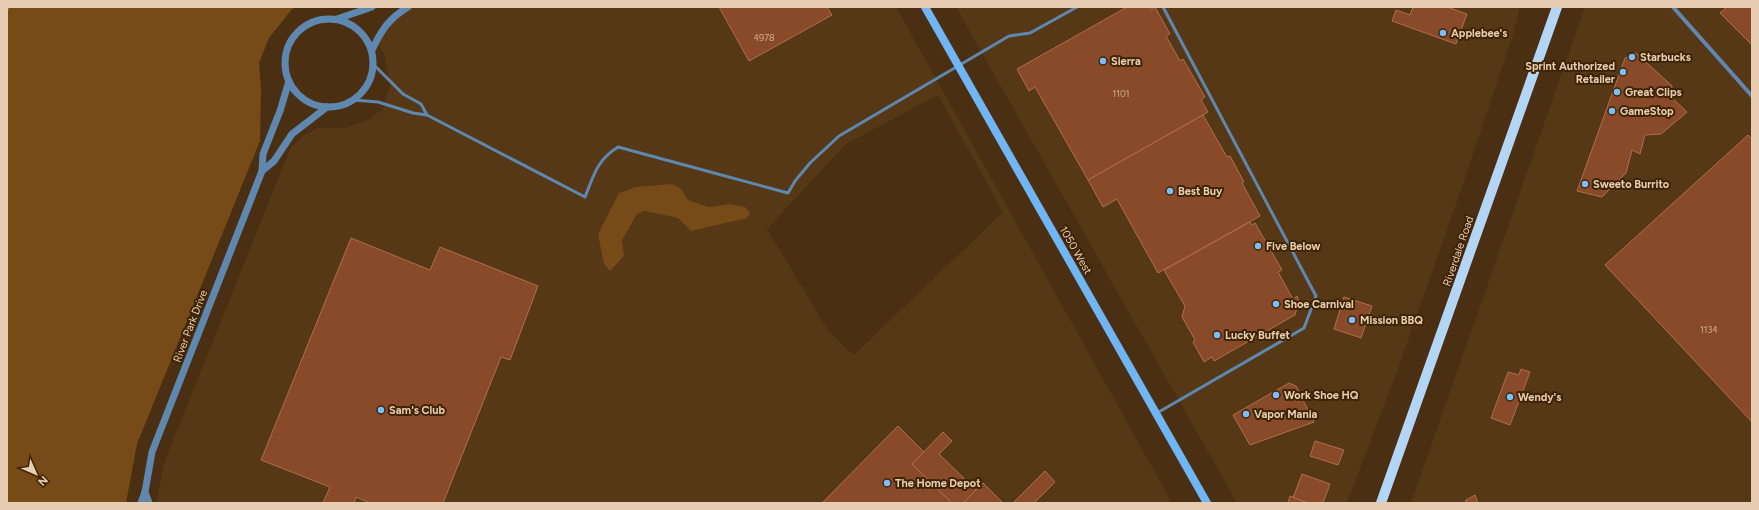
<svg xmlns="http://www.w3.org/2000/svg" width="1759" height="510" viewBox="0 0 1759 510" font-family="Figtree,sans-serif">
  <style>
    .built { fill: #563816; fill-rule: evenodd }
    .green { fill: #764b17 }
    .building { fill: #894a2a; stroke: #b06e4e }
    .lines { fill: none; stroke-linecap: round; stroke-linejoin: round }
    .path { stroke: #977c60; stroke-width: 2.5; stroke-dasharray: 2 3; stroke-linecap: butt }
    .service { stroke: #5e88af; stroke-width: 3 }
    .minor { stroke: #5e88af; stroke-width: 4 }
    .tertiary { stroke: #5e88af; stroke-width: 7 }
    .secondary { stroke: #70b6f4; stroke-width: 8 }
    .primary { stroke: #b4d6f6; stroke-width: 10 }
    .poi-dot { fill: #7cbef9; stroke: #3f2506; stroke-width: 1.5 }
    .labels { text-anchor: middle; stroke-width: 4; stroke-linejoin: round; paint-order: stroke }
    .number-label { font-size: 9px; fill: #d1ac90 }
    .poi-label { font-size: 11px; font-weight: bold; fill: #e9cdb2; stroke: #3f2506; text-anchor: start }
    .street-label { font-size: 11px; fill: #e9cdb2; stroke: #3f2506 }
  </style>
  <rect width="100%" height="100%" fill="#4a2f12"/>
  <g class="built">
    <path d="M410,7h486l276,496h-1016l9,-43 125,-311 13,-13 14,-8h29l20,-7 17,-12 7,-23 -6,-33 -12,-16zM938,95l65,117 -149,143 -25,-23 -62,-103 79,-85zM636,187l45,2 7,11 21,7 21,-3 14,3 6,6 -49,16 -10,2 -13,-13 -34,-7 -7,3 -15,26z"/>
    <polygon points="956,7 1520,7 1514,32 1462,187 1400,363 1347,503 1237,503"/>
    <polygon points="1585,7 1752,7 1752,503 1411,503"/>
  </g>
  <g class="green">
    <polygon points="7,7 299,7 292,9 269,38 259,63 261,90 260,141 137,444 126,503 7,503"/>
    <polygon points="672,184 681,189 688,200 709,207 730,204 745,207 750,213 747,218 691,231 678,218 644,211 637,214 622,240 624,256 610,271 604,264 598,234 619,193 636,187"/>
  </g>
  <g class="building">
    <polygon points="719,7 827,7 832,15 749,61"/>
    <polygon points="1127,7 1150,7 1151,10 1155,7 1170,34 1166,36 1180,61 1183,59 1205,97 1201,100 1208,112 1088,180 1035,87 1029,91 1017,69"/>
    <polygon points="1413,7 1447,7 1467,14 1456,44 1392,21 1396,10 1410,15"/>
    <polygon points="1727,7 1752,7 1752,45 1720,13"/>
    <polygon points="1636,53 1672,86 1671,97 1687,112 1661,134 1645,135 1640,154 1632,150 1626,173 1602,197 1577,191 1625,58"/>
    <polygon points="1203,115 1227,157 1230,156 1244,182 1242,183 1260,216 1158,273 1117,199 1103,207 1088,180"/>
    <polygon points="1748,135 1752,139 1752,422 1605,265"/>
    <polygon points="1250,222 1252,225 1255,223 1282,270 1278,272 1293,299 1297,296 1299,301 1295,315 1214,361 1212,357 1204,362 1193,342 1195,340 1182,317 1185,306 1164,270"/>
    <polygon points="351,238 430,270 440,247 538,286 510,360 501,357 443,503 370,503 356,497 354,503 323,503 330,487 261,460"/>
    <polygon points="1344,297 1372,306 1361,338 1334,329"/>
    <polygon points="1521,369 1530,372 1510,425 1491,418 1508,372 1519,375"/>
    <polygon points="1289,383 1296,386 1314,422 1250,445 1233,415"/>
    <polygon points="898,426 924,452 912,464 952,503 822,503"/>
    <polygon points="943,432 952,441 939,454 976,490 963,503 952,503 912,464"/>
    <polygon points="1315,441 1344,450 1338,465 1310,456"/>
    <polygon points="1045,471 1055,482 1034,503 1013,503"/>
    <polygon points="1302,474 1330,484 1323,503 1291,503"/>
    <polygon points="983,483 1003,503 963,503"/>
    <polygon points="1475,495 1478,503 1465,503 1466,500"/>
    <polygon points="1290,496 1308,503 1288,503"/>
  </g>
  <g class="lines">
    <polyline class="path" points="7,9 11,7"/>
    <g class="service">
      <polyline points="373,64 403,94 421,104 427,115"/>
      <path d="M353,100l25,2 35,11 14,2 158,82c9,-22 12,-37 33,-50l170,46 7,-12 15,-18 29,-27 170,-100 21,-3 47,-26"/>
      <polyline points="1157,413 1304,328 1316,296 1163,7"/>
    </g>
    <polyline class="minor" points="1673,7 1752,96"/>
    <g class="tertiary">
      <circle cx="329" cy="63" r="44"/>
      <polyline points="337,19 372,7"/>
      <path d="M372,50c9,-19 16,-31 36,-43"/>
      <polyline points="262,171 274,161 292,134 327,107"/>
      <polyline points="145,492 149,503"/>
      <polyline points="141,503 145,492 152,452 262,171 263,154 280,111 289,81"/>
    </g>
    <polyline class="secondary" points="925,7 1207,503"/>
    <polyline class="primary" points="1381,503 1557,7"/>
  </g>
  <g class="poi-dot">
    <circle cx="1443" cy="33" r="4"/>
    <circle cx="1632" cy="57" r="4"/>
    <circle cx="1103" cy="61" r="4"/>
    <circle cx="1623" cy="72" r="4"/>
    <circle cx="1617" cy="92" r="4"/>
    <circle cx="1612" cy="111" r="4"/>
    <circle cx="1585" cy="184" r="4"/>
    <circle cx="1170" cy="191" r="4"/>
    <circle cx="1258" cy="246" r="4"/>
    <circle cx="1276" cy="304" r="4"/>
    <circle cx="1352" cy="320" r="4"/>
    <circle cx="1217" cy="335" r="4"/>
    <circle cx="1276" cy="395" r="4"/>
    <circle cx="1510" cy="397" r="4"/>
    <circle cx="381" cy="410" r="4"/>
    <circle cx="1246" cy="414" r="4"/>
    <circle cx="887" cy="483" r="4"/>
  </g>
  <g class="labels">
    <g class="number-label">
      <text x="764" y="41">4978</text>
      <text x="1121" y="97">1101</text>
      <text x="1709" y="333">1134</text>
    </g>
    <g class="poi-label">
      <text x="1451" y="37">Applebee's</text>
      <text x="1640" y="61">Starbucks</text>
      <text x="1111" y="65">Sierra</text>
      <text x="1615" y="70" text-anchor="end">Sprint Authorized<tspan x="1615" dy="13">Retailer</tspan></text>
      <text x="1625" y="96">Great Clips</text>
      <text x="1620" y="115">GameStop</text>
      <text x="1593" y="188">Sweeto Burrito</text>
      <text x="1178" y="195">Best Buy</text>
      <text x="1266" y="250">Five Below</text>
      <text x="1284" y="308">Shoe Carnival</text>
      <text x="1360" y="324">Mission BBQ</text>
      <text x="1225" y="339">Lucky Buffet</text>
      <text x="1284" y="399">Work Shoe HQ</text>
      <text x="1518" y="401">Wendy's</text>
      <text x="389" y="414">Sam's Club</text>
      <text x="1254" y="418">Vapor Mania</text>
      <text x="895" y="487">The Home Depot</text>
    </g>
    <g class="street-label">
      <text transform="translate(1076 250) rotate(60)" y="4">1050 West</text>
      <text transform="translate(1458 251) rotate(-71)" y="4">Riverdale Road</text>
      <text transform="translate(190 326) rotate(-69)" y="4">River Park Drive</text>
    </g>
  </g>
  <rect width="1759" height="510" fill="none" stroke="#e9cdb2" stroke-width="16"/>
  <g transform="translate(36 474) rotate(135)" stroke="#3f2506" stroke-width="3" paint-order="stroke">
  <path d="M0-3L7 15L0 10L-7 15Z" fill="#e9cdb2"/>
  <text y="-6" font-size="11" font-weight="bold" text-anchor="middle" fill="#e9cdb2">N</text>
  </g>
</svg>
